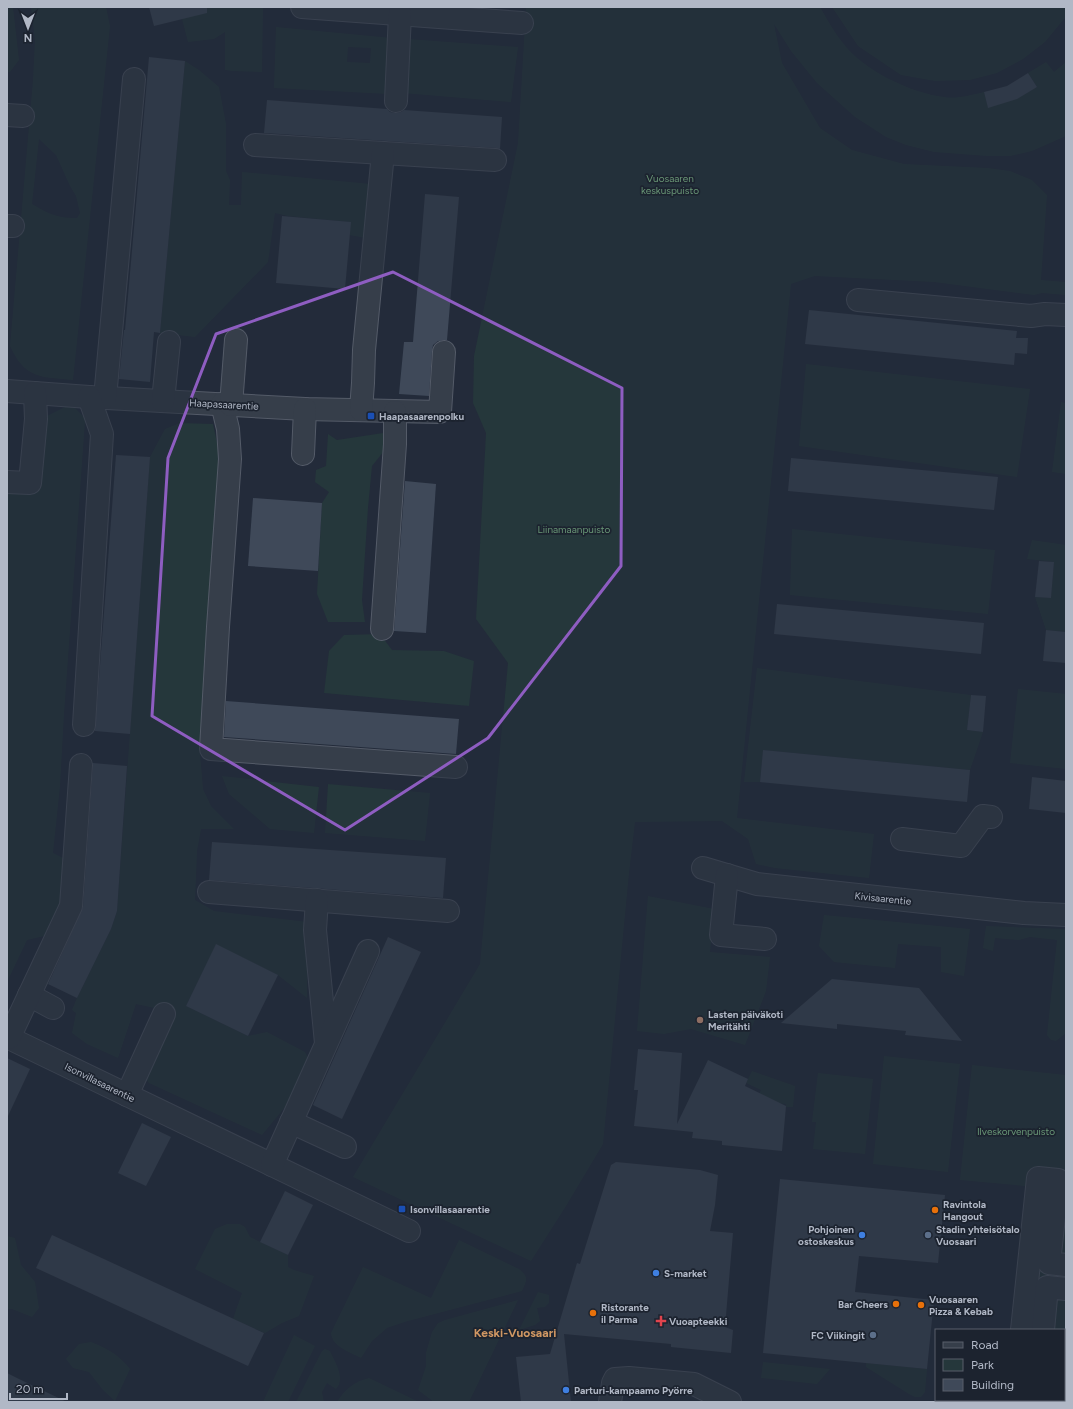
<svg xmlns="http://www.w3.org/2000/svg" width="1073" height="1409" viewBox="0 0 1073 1409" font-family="Figtree,sans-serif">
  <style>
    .green { fill: #25373b; fill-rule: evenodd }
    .building { fill: #3f4959 }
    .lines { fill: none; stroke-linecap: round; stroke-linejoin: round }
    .minor-casing { stroke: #545b68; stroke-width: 24 }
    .minor { stroke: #363e4a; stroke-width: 22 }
    .marked { fill: none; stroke: #8e5dc1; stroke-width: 3; stroke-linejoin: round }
    .transit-dot { fill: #1a4fb4; stroke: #1c232f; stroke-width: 1.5 }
    .education-dot { fill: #8d6e63; stroke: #1c232f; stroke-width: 1.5 }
    .food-dot { fill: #e8710a; stroke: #1c232f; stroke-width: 1.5 }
    .shop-dot { fill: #3f7fe0; stroke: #1c232f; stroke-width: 1.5 }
    .service-dot { fill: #5c6f8a; stroke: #1c232f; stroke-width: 1.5 }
    .health-dot { fill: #e0444e; stroke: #1c232f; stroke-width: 1.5 }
    .labels { text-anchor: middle; stroke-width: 3.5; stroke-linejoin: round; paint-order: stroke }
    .park-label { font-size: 10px; fill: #699676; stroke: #1c232f }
    .street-label { font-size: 10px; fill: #b1b8c6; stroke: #1c232f }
    .poi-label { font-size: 10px; font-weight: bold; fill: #b1b8c6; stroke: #1c232f; text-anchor: start }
    .quarter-label { font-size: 12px; font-weight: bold; fill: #d09763; stroke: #1c232f }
  </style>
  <rect width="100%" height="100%" fill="#232b3a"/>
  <g class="green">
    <polygon points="7,7 13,7 19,60 10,72 7,72"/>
    <path d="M31,7h75l4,19 -37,354c-32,-3 -48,-1 -63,-34l23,-266 2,-40zM39,139l17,16 14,31 6,10 4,17 -3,5c-18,1 -30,-5 -45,-14z"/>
    <polygon points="187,7 263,7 262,72 232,71 225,70 225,32 214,39 188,42 182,19"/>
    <path d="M526,7h294c7,12 14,25 23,36 20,27 68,50 101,54 13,2 27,-2 40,-5l4,15 49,-20 -9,-14 18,-11 8,10 12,-10v74l-34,15 -22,5h-23l-53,-4 -28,-7 -20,-8 -31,-20 -38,-34 -26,-32 -17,-27 8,39 38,65 32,22 52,14 84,4 22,3 22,9 15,15 -6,85 25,2v13l-24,-2 -8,2 -100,-13 -119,-6 -24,8 -54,534 137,16 -5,44 -94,-10 -19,-4 -8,-25 -26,-18 -87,1 -6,51 -26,271 -37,62 -35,55 -178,-84 127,-213 28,-301 -32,-44 10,-186 -13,-30 1,-47 44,-213z"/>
    <polygon points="832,7 1066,7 1066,18 1064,19 1045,42 1023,59 997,73 970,80 935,81 901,75 858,46"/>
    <path d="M276,27l116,11 -4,56 -114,-6zM348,47l23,1 -1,15 -23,-1z"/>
    <polygon points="408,39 518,47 511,102 403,93"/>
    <polygon points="185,61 199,70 219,87 226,124 226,171 230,180 229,205 241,205 242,172 371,184 366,238 349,235 350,222 288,216 275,213 268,262 195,337 160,333"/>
    <polygon points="806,364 1030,389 1017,477 799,446"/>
    <polygon points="1061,402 1066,403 1066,474 1052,472"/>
    <polygon points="71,404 84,417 85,421 64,714 60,786 53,853 67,860 65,901 49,935 27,940 7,982 7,494 33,490 45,417"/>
    <polygon points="180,423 213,424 222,466 211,653 200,753 203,789 211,806 234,829 201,829 197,851 195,900 214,911 308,922 307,998 278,975 216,945 186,1006 248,1036 267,1032 305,1052 308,1058 290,1101 262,1135 149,1083 142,1073 159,1009 136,1004 118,1058 87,1044 72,1033 76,1013 72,1010 77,998 111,929 117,911 150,457 165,429"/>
    <polygon points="383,433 384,451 372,466 368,508 362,600 365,622 328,622 317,594 322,503 329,492 315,482 316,470 326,466 328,434 337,440"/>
    <polygon points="792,529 995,550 988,614 790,595"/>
    <polygon points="1032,540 1066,545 1066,632 1046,630 1035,597 1051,598 1054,562 1027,559"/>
    <polygon points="380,634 392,650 444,651 474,661 469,706 324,693 329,651 344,635"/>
    <polygon points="757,668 971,695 967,730 983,732 970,770 763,750 760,782 744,782"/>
    <polygon points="1018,689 1066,694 1066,769 1010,763"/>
    <polygon points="222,776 319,787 314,833 270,829 229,794"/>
    <polygon points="328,784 430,793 425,841 325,833"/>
    <polygon points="648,896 714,909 710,952 770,957 766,991 745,1045 691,1029 664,1034 637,1031"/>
    <polygon points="824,915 970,929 964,976 941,972 941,947 898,944 895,968 834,962 819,946"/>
    <polygon points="986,926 1066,929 1066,1033 1056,1041 1051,1040 1047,1035 1057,940 1030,937 1019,940 995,938 993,951 983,948"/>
    <polygon points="884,1056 960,1064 948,1172 873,1164"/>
    <polygon points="972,1065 1066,1075 1066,1402 987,1402 987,1400 1064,1400 1064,1330 1019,1330 1036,1187 960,1180"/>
    <polygon points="752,1071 795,1086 793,1107 786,1107 786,1104 777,1103 759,1094 761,1090 746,1083"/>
    <polygon points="818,1073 873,1079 865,1154 813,1149 816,1122 812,1122"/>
    <polygon points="227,1224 240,1224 245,1227 250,1237 288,1255 288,1267 294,1270 314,1276 299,1316 282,1323 265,1333 233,1319 242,1293 195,1269 215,1229"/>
    <polygon points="7,1236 15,1238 21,1265 35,1282 39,1308 32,1317 12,1309 7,1309"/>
    <path d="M459,1240l60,29c10,8 8,11 3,22l-114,30 -21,7 -15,13 -11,17c-11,-6 -29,-11 -30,-25l32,-66 68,31z"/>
    <polygon points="538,1292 549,1295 549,1303 545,1307 537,1308 540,1321 535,1325 519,1330"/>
    <polygon points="518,1300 469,1402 434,1402 418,1390 426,1366 426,1353 432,1332 438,1323 445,1320"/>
    <polygon points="294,1335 315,1346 288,1402 263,1402"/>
    <path d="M91,1342c17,7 27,12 39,27l-15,32 -12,-11 -14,-18 -16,-4 -7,-9 13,-15z"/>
    <path d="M325,1349l5,2c5,11 16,28 6,38l-9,-6 -5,9 2,10h-28l26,-51z"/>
    <polygon points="763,1362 830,1369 817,1384 761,1378"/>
    <polygon points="866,1363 927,1369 925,1392 921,1397 915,1397 909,1394 866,1367"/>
    <path d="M369,1378l48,23 1,1h-81c7,-12 18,-21 32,-24z"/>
  </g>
  <g class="building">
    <polygon points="149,7 207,7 207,13 154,26"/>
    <polygon points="149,57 185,61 160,333 154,332 150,382 119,379 124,330 125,330"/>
    <polygon points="1028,73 1037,87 1017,99 988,108 984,92 1007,86"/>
    <polygon points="267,100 387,109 390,112 395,113 401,112 404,110 502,117 500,149 496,148 264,133"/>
    <polygon points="425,194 459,197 447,340 438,341 433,345 432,351 429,396 399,394 404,342 413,342"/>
    <polygon points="282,216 351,222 345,289 276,283"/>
    <polygon points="809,310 1017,331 1016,338 1028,338 1027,354 1015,353 1014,365 805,344"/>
    <polygon points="116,455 150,457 130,734 95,731"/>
    <polygon points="791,458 998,477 994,510 788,491"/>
    <polygon points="405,481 436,484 426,633 394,631"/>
    <polygon points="253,498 322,503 318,571 248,566"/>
    <polygon points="1039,561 1054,562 1051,598 1035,597"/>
    <polygon points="777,604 984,623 981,654 774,634"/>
    <polygon points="1046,630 1066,632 1066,663 1043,661"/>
    <polygon points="971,695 986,696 983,732 967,730"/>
    <polygon points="226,701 459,719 456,754 224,737"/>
    <polygon points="763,750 970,770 967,802 760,782"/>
    <polygon points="93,763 127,766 117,911 111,929 77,998 48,984 83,907"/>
    <polygon points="1032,777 1066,781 1066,813 1029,809"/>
    <polygon points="212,842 446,858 443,898 209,880"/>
    <polygon points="388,937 421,952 342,1119 313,1105"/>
    <polygon points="216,944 278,975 248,1036 186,1006"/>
    <polygon points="832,979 919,988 962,1041 905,1035 906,1031 837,1024 837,1029 781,1023"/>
    <polygon points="638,1049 682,1053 677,1124 708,1060 748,1079 745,1086 786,1106 782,1151 722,1145 722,1141 692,1138 693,1132 634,1126 638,1090 634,1090"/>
    <polygon points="7,1058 30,1069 7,1118"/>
    <polygon points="142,1123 171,1137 146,1186 118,1173"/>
    <polygon points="616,1162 700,1170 718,1175 715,1205 710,1231 733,1233 725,1327 733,1330 731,1353 671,1347 671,1344 564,1334 571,1402 521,1402 516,1357 550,1354 577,1263 580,1264 611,1165"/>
    <polygon points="780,1179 945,1195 938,1263 859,1256 855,1292 934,1300 927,1369 763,1353"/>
    <polygon points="285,1191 313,1205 288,1255 260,1242"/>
    <polygon points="52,1235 264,1333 248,1366 36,1268"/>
    <polygon points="7,1373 19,1379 67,1402 7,1402"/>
  </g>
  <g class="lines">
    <g class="minor-casing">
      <g id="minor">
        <polyline points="302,7 522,23"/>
        <polyline points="396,101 400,14"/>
        <polyline points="7,115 23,116"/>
        <polyline points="255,145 495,160"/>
        <polyline points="7,226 13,226"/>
        <polyline points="858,300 1031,316 1045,314 1066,315"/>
        <polyline points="7,391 89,397 305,409 440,412 444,352"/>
        <polyline points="105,398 134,79"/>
        <polyline points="163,401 169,342"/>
        <polyline points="222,404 228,429 230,459 218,627 211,749 456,767"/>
        <polyline points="231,405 236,340"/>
        <polyline points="361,410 363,383 364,350 383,153"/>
        <polyline points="303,454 305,409"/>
        <polyline points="7,482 30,483 36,419 35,393"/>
        <polyline points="382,629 395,444 395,412"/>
        <polyline points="84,725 102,434 89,397"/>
        <polyline points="902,839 961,846 983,816 991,817"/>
        <polyline points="703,868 757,884 1024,913 1066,915"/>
        <polyline points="727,875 721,935 765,939"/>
        <polyline points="209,892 448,911"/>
        <polyline points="317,900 315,930 326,1043"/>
        <polyline points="29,995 53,1008"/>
        <polyline points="7,1037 409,1231"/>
        <polyline points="9,1038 71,906 81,765"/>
        <polyline points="127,1095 164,1014"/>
        <polyline points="291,1122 345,1147"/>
        <polyline points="272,1165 368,951"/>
        <polyline points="1022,1330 1038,1178 1058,1180 1049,1263 1066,1265"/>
        <polyline points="1043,1330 1047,1287 1066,1289"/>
        <polyline points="610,1402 613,1383 615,1379 629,1378 694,1384 730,1402"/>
        <polyline points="973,1402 973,1400"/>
        <polyline points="1015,1402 1015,1400"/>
        <polyline points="1036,1402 1036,1400"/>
      </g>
    </g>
    <use href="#minor" class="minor"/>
  </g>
  <path d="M0 0H1073V1409H0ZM393,272l229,116 -1,178 -133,172 -143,92 -193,-114 16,-258 48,-124z" fill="#232b3a" fill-opacity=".55" fill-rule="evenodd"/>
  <path class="marked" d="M393,272l229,116 -1,178 -133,172 -143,92 -193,-114 16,-258 48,-124z"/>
  <g class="transit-dot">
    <rect x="367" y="412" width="8" height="8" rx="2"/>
    <rect x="398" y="1205" width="8" height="8" rx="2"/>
  </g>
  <circle class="education-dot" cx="700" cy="1020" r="4"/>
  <g class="food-dot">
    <circle cx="935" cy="1210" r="4"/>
    <circle cx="896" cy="1304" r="4"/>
    <circle cx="921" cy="1305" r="4"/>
    <circle cx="593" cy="1313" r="4"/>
  </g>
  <g class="shop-dot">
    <circle cx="862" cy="1235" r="4"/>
    <circle cx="656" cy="1273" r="4"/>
    <circle cx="566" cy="1390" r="4"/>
  </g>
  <g class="service-dot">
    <circle cx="928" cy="1235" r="4"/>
    <circle cx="873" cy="1335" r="4"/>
  </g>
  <path class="health-dot" d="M659 1315h4v4h4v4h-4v4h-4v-4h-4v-4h4z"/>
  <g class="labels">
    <g class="park-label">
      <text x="670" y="182">Vuosaaren<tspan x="670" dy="12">keskuspuisto</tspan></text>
      <text x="574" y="533">Liinamaanpuisto</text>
      <text x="1016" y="1135">Ilveskorvenpuisto</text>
    </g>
    <g class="street-label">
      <text transform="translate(224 404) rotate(3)" y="4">Haapasaarentie</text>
      <text transform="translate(883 898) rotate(6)" y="4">Kivisaarentie</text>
      <text transform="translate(100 1082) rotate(26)" y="4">Isonvillasaarentie</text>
    </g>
    <g class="poi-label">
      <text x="379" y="420">Haapasaarenpolku</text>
      <text x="708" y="1018">Lasten päiväkoti<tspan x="708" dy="12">Meritähti</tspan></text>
      <text x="943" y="1208">Ravintola<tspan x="943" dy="12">Hangout</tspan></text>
      <text x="410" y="1213">Isonvillasaarentie</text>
      <text x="854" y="1233" text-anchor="end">Pohjoinen<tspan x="854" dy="12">ostoskeskus</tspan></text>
      <text x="936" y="1233">Stadin yhteisötalo<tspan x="936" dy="12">Vuosaari</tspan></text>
      <text x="664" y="1277">S-market</text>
      <text x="929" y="1303">Vuosaaren<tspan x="929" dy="12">Pizza &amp; Kebab</tspan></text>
      <text x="888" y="1308" text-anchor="end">Bar Cheers</text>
      <text x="601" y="1311">Ristorante<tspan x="601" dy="12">il Parma</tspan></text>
      <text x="669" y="1325">Vuoapteekki</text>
      <text x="865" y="1339" text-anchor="end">FC Viikingit</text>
      <text x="574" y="1394">Parturi-kampaamo Pyörre</text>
    </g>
    <g class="quarter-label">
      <text x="515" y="1337">Keski-Vuosaari</text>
    </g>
  </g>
  <rect width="1073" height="1409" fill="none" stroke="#b1b8c6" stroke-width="16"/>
  <rect x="935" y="1329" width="130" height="72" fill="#1c232f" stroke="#585f6b"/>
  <rect x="943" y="1342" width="20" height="6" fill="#363e4a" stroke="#585f6b"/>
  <text x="971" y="1349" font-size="12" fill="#b1b8c6">Road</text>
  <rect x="943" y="1359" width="20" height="12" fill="#25373b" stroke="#585f6b"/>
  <text x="971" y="1369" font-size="12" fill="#b1b8c6">Park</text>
  <rect x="943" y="1379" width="20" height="12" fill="#3f4959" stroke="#585f6b"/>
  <text x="971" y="1389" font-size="12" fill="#b1b8c6">Building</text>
  <g transform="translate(28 28) rotate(180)" stroke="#1c232f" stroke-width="3" paint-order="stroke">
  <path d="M0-3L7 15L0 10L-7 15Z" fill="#b1b8c6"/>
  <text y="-6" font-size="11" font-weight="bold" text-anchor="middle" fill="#b1b8c6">N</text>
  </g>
  <path d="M10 1393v6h57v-6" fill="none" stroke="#b1b8c6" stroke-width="2"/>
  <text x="16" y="1393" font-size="12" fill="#b1b8c6" stroke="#1c232f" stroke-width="3" paint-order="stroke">20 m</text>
</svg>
